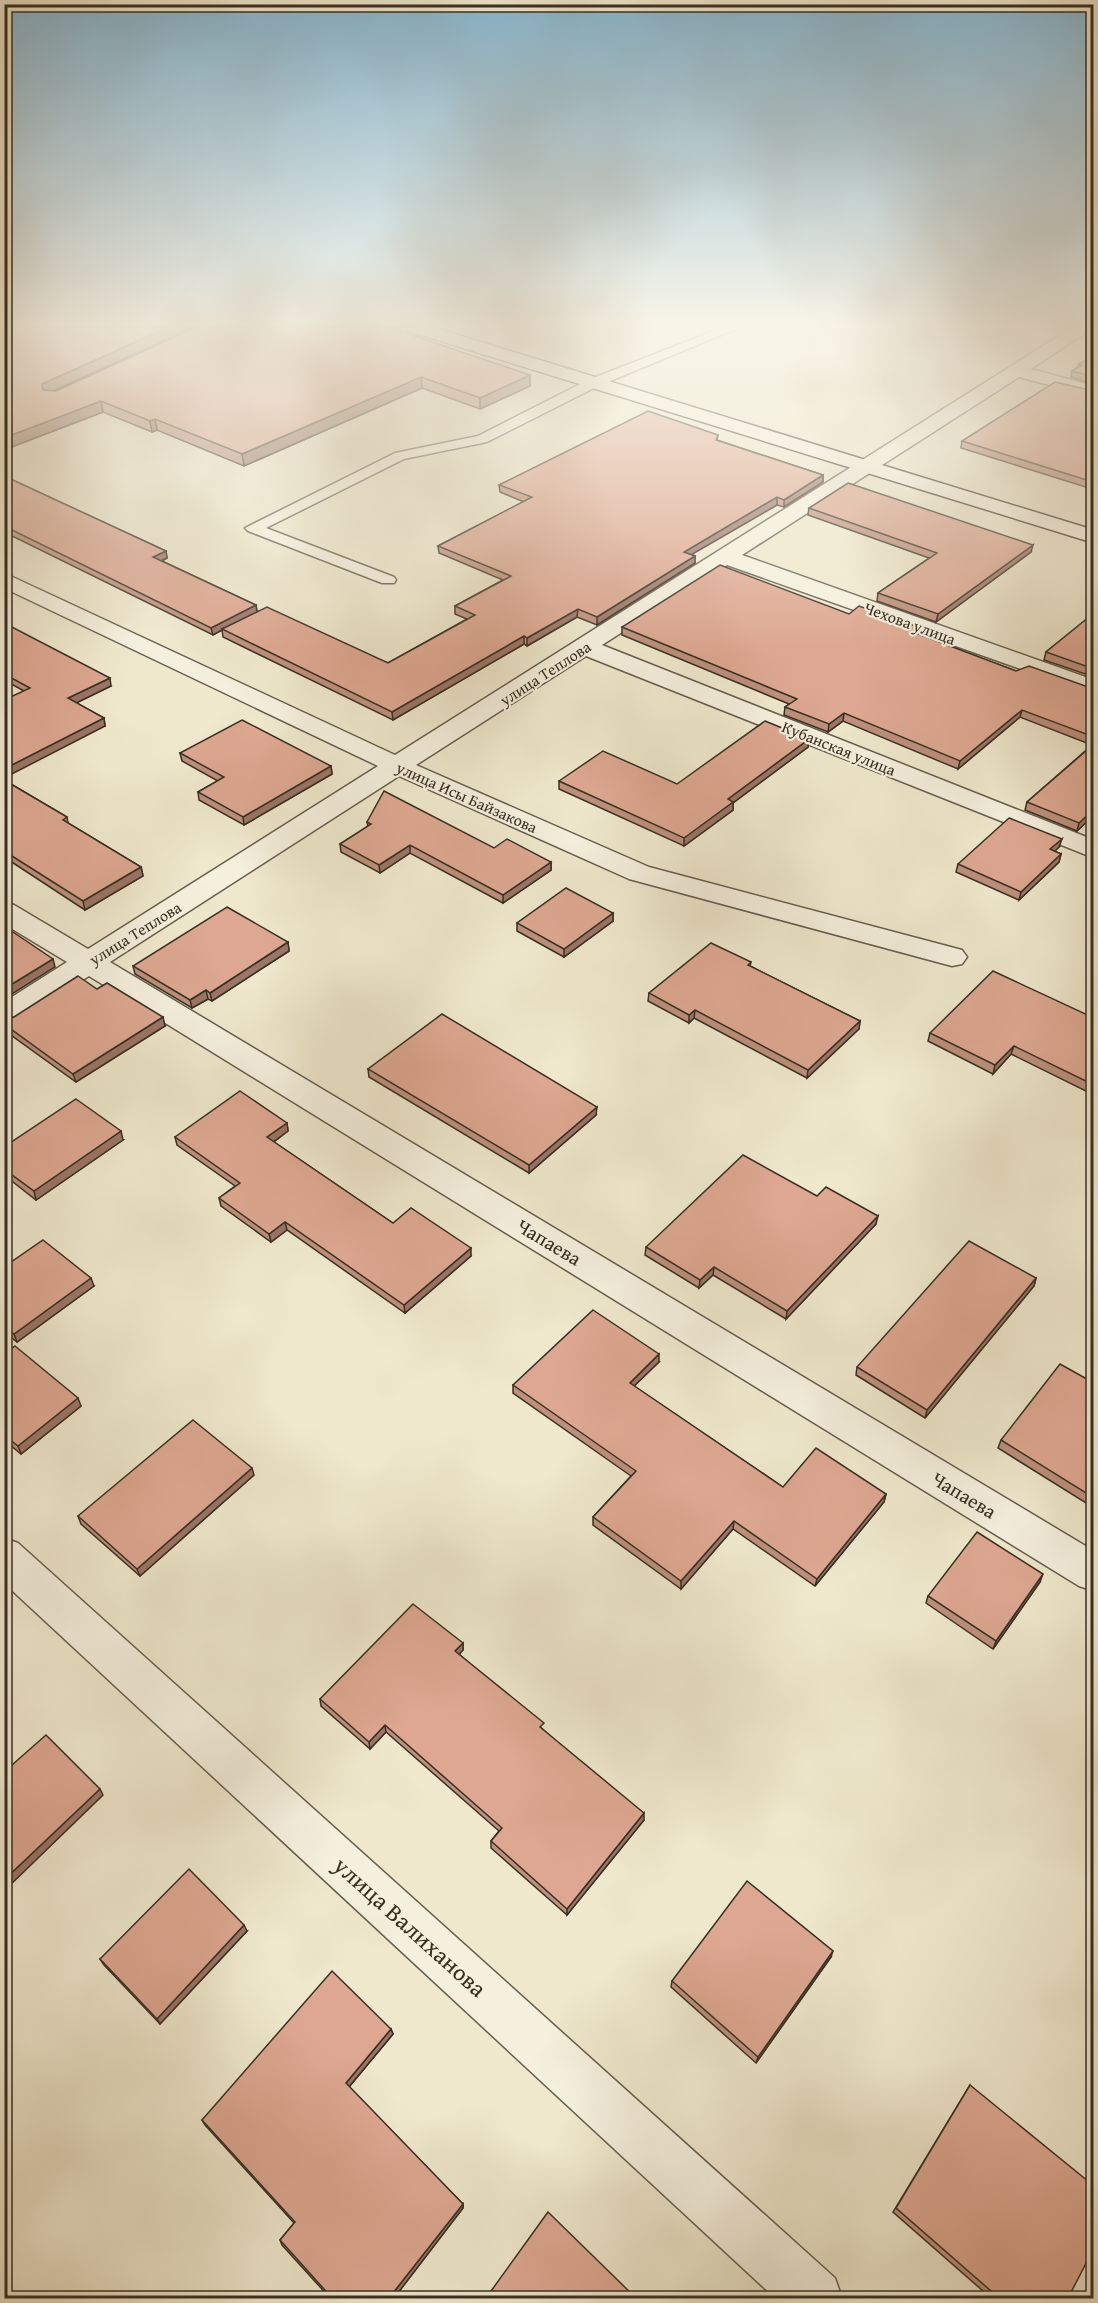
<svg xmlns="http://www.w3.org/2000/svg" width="1098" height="2303" viewBox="0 0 1098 2303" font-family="'Gentium Book Plus',serif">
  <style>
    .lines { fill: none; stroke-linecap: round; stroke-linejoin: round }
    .lane-casing { stroke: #665d4e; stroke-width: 3 }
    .street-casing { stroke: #665d4e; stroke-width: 3 }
    .secondary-casing { stroke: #382f23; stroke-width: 3 }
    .lane { fill: #f5f0de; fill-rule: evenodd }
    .street { fill: #f5f0de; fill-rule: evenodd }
    .secondary { fill: #f5f0de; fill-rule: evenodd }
    .wall { fill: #be907d; stroke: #382f23; stroke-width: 1.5 }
    .shaded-wall { fill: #9b7566; stroke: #382f23; stroke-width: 1.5 }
    .building { fill: #dda791; stroke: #382f23; stroke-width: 1.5 }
    .labels { text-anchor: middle; stroke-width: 4.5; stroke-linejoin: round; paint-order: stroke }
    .far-street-label { font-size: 16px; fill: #382f23; stroke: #f5f0de }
    .street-label { font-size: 20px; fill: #382f23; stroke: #f5f0de }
    .near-street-label { font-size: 24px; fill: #382f23; stroke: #f5f0de }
  </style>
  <rect width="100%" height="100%" fill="#efe8cd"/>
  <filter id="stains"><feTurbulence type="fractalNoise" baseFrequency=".00333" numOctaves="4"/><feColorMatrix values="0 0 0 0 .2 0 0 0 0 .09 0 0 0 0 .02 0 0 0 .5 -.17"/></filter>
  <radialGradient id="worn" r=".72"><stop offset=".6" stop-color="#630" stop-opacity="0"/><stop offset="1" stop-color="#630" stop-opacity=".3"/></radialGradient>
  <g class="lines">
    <g class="lane-casing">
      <polygon id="lane" points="724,327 741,327 598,386 487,442 404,459 266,528 394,577 396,580 394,583 382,583 248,531 245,528 395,453 478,436 588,380"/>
    </g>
    <g class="street-casing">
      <g id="street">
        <polygon points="1073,327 1094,327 1031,369 1094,386 1094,397 1019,377 742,555 1094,680 1094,695 727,565 602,645 1094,840 1094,858 586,656 416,765 649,867 962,950 967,957 962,964 952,966 629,879 399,776 110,962 1094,1551 1094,1591 1079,1586 89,976 15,1023 4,1026 4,1002 67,962 4,924 4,902 14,905 88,949 378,766 4,588 4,573 395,755"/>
        <polygon points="4,1538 18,1543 835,2278 842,2298 775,2298 4,1583"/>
      </g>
    </g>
    <g class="secondary-casing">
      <polygon id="secondary" points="405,327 432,327 1094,530 1094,543 408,331"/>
    </g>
    <use href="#lane" class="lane"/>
    <use href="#street" class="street"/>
    <use href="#secondary" class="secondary"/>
  </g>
  <g class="wall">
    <polygon points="4,327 194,327 53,391 401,331 530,386 480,409 422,388 244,466 157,430 152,432 103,412 4,450"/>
    <polygon points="1094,355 1094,384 1071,377 1072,371 1078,367 1079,364"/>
    <polygon points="1094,391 1094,493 1088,492 1089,488 961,448 962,441"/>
    <polygon points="718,435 717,440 823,475 823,482 784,507 777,505 691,554 695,556 695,563 597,625 577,617 527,646 524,644 393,720 223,637 222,630 213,635 4,532 4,476 166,551 167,558 162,561 256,605 257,611 388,663 467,619 455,614 455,606 503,580 439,553 438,546 524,502 500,492 499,485"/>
    <polygon points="809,508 1031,552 936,622 877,601 878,593 929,558 808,515"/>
    <polygon points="1094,613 1094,677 1044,660 1046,652"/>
    <polygon points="849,614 918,635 1016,671 1094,689 1094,815 1077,831 1025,810 1027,802 1092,745 1020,717 958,769 843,721 828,732 784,715 785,707 789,704 622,635 622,627"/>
    <polygon points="4,627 111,686 76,703 104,718 105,726 24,691 4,680"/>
    <polygon points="809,739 808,747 733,803 733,810 684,846 559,789 559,781 677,784"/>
    <polygon points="180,753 331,766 332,774 244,825 199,800 198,792 218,781 182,761"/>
    <polygon points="4,780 67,817 68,823 141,867 143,876 85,910 4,857"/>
    <polygon points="367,822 494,848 551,862 551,870 503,903 410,853 380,873 341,852 340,844 368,827"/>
    <polygon points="1059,847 1054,851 1061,854 1059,862 1019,900 956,872 958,864"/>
    <polygon points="613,913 613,921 564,957 517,931 517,923"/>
    <polygon points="288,942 289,951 212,1001 208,999 192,1008 135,974 133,966"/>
    <polygon points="751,962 750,966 860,1021 859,1029 807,1078 694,1018 689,1023 648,1001 649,993"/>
    <polygon points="14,1017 165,1026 76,1082 4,1030 4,1019"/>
    <polygon points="1094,1018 1094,1095 1011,1054 993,1074 928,1041 930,1033"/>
    <polygon points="368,1069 596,1115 529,1173 369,1077"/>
    <polygon points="287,1123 288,1131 274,1142 393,1223 471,1256 405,1313 287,1230 271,1242 221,1206 219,1198 235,1186 177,1145 175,1137"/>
    <polygon points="123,1140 36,1200 4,1175 4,1147"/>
    <polygon points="817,1196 876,1224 786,1319 713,1275 699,1288 645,1255 646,1247"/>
    <polygon points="4,1267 94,1286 17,1342 4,1332"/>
    <polygon points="1036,1278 1034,1286 925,1418 856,1375 857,1367"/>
    <polygon points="4,1354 81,1406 21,1454 4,1440"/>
    <polygon points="659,1362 634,1386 783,1487 886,1494 884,1502 815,1586 733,1529 681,1589 593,1525 593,1517 631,1476 513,1393 513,1385"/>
    <polygon points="1094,1383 1094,1508 998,1448 1001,1440"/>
    <polygon points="254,1475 140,1576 81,1524 78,1516"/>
    <polygon points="1040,1582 993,1649 926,1603 928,1596"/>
    <polygon points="463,1643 463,1650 459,1654 644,1820 567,1915 491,1848 491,1841 499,1831 386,1732 370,1749 321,1706 320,1699"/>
    <polygon points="247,1931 160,2024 104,1965 100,1959"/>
    <polygon points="831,1957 756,2063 671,1987 672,1981"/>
    <polygon points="391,2029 393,2034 349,2087 463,2204 463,2208 394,2298 330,2298 282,2245 280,2240 294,2223 205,2125 202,2120"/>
    <polygon points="970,2085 1068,2298 991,2298 893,2212"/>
  </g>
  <g class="shaded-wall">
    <polygon points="169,327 194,327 44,395 42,384"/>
    <polygon points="394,327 401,327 401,335 391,328"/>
    <polygon points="530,375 530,386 480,409 480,398"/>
    <polygon points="421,377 422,388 244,466 242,454"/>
    <polygon points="101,401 103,412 4,450 4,438"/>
    <polygon points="155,419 157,430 152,432 150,421"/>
    <polygon points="823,475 823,482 784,507 784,500"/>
    <polygon points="777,497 777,505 684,559 684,552"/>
    <polygon points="1033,545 1031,552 936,622 938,614"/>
    <polygon points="166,551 167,558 154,564 153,557"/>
    <polygon points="695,556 695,563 597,625 597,617"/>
    <polygon points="256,605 257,613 222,629 222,630 213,635 211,628"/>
    <polygon points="578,609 577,617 527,646 527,638"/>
    <polygon points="919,627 918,635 913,632"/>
    <polygon points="524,636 524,644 393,720 392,712"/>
    <polygon points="110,678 111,686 70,706 68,698"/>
    <polygon points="1022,710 1020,717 958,769 960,761"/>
    <polygon points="844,713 843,721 828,732 829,724"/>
    <polygon points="104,718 105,726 4,778 4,769"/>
    <polygon points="809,739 808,747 733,803 733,810 684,846 684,838 728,799"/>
    <polygon points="331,766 332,774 244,825 243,817"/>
    <polygon points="1094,809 1094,815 1077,831 1079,823"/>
    <polygon points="1062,839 1059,847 1048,858 1050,849"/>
    <polygon points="410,845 410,853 380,873 379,865"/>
    <polygon points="1061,854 1059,862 1019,900 1021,892"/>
    <polygon points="551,862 551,870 503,903 503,895"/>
    <polygon points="141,867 143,876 85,910 83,901"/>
    <polygon points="613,913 613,921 564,957 564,949"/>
    <polygon points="288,942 289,951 212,1001 210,993"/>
    <polygon points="53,959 55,967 4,999 4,989"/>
    <polygon points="206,990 208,999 192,1008 190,1000"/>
    <polygon points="695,1010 694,1018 689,1023 689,1015"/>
    <polygon points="163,1017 165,1026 76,1082 73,1074"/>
    <polygon points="860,1021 859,1029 807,1078 808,1070"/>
    <polygon points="1014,1046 1011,1054 993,1074 995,1065"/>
    <polygon points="597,1107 596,1115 529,1173 529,1165"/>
    <polygon points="287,1123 288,1131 269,1145 267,1137"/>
    <polygon points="121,1131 123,1140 36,1200 34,1191"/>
    <polygon points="878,1216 876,1224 786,1319 787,1311"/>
    <polygon points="285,1222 287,1230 271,1242 269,1234"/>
    <polygon points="471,1248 471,1256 405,1313 404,1305"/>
    <polygon points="714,1267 713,1275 699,1288 700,1280"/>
    <polygon points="91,1278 94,1286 17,1342 14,1334"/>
    <polygon points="1036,1278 1034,1286 925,1418 927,1410"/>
    <polygon points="659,1354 659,1362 629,1391 630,1383"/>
    <polygon points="78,1398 81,1406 21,1454 18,1446"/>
    <polygon points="252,1468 254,1475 140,1576 137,1569"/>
    <polygon points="886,1494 884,1502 815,1586 817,1579"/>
    <polygon points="734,1521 733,1529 681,1589 681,1581"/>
    <polygon points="1043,1574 1040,1582 993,1649 996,1641"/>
    <polygon points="463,1643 463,1650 456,1658 455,1651"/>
    <polygon points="385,1725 386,1732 370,1749 369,1742"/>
    <polygon points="100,1789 103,1795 4,1891 4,1880"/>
    <polygon points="644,1813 644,1820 567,1915 567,1909"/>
    <polygon points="244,1925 247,1931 160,2024 157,2019"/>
    <polygon points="833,1951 831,1957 756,2063 758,2057"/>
    <polygon points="391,2029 393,2034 348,2088 346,2083"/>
    <polygon points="463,2204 463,2208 394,2298 389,2298"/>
  </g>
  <g class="building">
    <polygon points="4,327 169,327 42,384 43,390 56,391 197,327 394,327 391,328 530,375 480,398 421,377 242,454 155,419 150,421 101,401 4,438"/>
    <polygon points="1094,355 1094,377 1072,371 1082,365 1079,364"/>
    <polygon points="1055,382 1094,391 1094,486 1090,484 1093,482 962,441"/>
    <polygon points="648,411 718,435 716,440 823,475 784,500 777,497 684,552 695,556 597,617 578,609 527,638 524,636 392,712 222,629 267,607 388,663 475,615 455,606 511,576 438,546 532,497 499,485"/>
    <polygon points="4,476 166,551 153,557 256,605 211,628 4,526"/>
    <polygon points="848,483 1033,545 938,614 878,593 937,553 809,508"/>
    <polygon points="720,565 849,614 859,606 919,627 913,632 1016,671 1029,666 1094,689 1094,737 1022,710 960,761 844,713 829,724 785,707 797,699 622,627"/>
    <polygon points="1094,613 1094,669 1046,652"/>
    <polygon points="8,625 110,678 68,698 104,718 4,769 4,700 30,688 4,674 4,627"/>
    <polygon points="242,720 331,766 243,817 198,792 224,777 180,753"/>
    <polygon points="765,721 809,739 728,799 733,802 684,838 559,781 603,751 677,784"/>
    <polygon points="1094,744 1094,809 1079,823 1027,802"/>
    <polygon points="4,780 67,817 63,820 141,867 83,901 4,851"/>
    <polygon points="384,791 494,848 507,839 551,862 503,895 410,845 379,865 340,844 371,824 367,822"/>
    <polygon points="1009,818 1062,839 1050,849 1061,854 1021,892 958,864"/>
    <polygon points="566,888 613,913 564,949 517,923"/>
    <polygon points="227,907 288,942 210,993 206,990 190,1000 133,966"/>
    <polygon points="4,926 53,959 4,989"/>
    <polygon points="711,943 751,962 748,965 860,1021 808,1070 695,1010 689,1015 649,993"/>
    <polygon points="993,971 1094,1018 1094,1085 1014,1046 995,1065 930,1033"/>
    <polygon points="78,976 97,989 107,983 163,1017 73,1074 4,1024 4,1019 14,1017"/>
    <polygon points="442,1014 597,1107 529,1165 368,1069"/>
    <polygon points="240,1091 287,1123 267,1137 393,1223 411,1208 471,1248 404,1305 285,1222 269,1234 219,1198 240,1183 175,1137"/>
    <polygon points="76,1099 121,1131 34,1191 4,1169 4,1147"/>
    <polygon points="743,1155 817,1196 826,1187 878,1216 787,1311 714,1267 700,1280 646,1247"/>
    <polygon points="43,1240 91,1278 14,1334 4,1326 4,1267"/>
    <polygon points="969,1241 1036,1278 927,1410 857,1367"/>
    <polygon points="593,1310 659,1354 630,1383 783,1487 816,1448 886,1494 817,1579 734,1521 681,1581 593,1517 636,1471 513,1385"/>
    <polygon points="15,1346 78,1398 18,1446 4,1435 4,1354"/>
    <polygon points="1060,1364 1094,1383 1094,1498 1001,1440"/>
    <polygon points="193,1420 252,1468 137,1569 78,1516"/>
    <polygon points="977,1532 1043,1574 996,1641 928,1596"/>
    <polygon points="413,1604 463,1643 455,1651 544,1723 540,1727 644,1813 567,1909 491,1841 502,1828 385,1725 369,1742 320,1699"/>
    <polygon points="46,1735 100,1789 4,1880 4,1772"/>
    <polygon points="189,1869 244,1925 157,2019 100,1959"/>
    <polygon points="747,1881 833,1951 758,2057 672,1981"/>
    <polygon points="332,1971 391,2029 346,2083 463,2204 389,2298 332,2298 280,2240 295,2222 202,2120"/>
    <polygon points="970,2085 1094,2186 1094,2248 1068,2298 999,2298 896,2208"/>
    <polygon points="548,2212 636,2298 486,2298"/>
  </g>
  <linearGradient id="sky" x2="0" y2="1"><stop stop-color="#89b9d3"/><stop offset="0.5" stop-color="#f8f5e8"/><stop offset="1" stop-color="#f8f5e8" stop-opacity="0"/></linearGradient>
  <rect width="1098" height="649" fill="url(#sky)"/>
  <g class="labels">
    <g class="far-street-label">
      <text transform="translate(910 623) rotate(20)" y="6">Чехова улица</text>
      <text transform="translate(545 673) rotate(-33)" y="6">улица Теплова</text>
      <text transform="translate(839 748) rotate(22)" y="6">Кубанская улица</text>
      <text transform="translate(467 797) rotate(24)" y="6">улица Исы Байзакова</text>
      <text transform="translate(135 933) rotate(-32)" y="6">улица Теплова</text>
    </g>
    <g class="street-label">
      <text transform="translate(549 1242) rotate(31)" y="7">Чапаева</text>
      <text transform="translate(964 1495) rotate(31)" y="7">Чапаева</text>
    </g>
    <g class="near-street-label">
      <text transform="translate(410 1927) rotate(42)" y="8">улица Валиханова</text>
    </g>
  </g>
  <rect width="1098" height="2303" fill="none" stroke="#efe8cd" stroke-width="24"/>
  <rect x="6" y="6" width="1086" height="2291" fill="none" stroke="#382f23" stroke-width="3"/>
  <rect x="12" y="12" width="1074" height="2279" fill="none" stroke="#382f23" stroke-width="1.5"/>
  <rect width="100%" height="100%" filter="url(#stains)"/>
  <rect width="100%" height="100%" fill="url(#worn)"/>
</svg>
